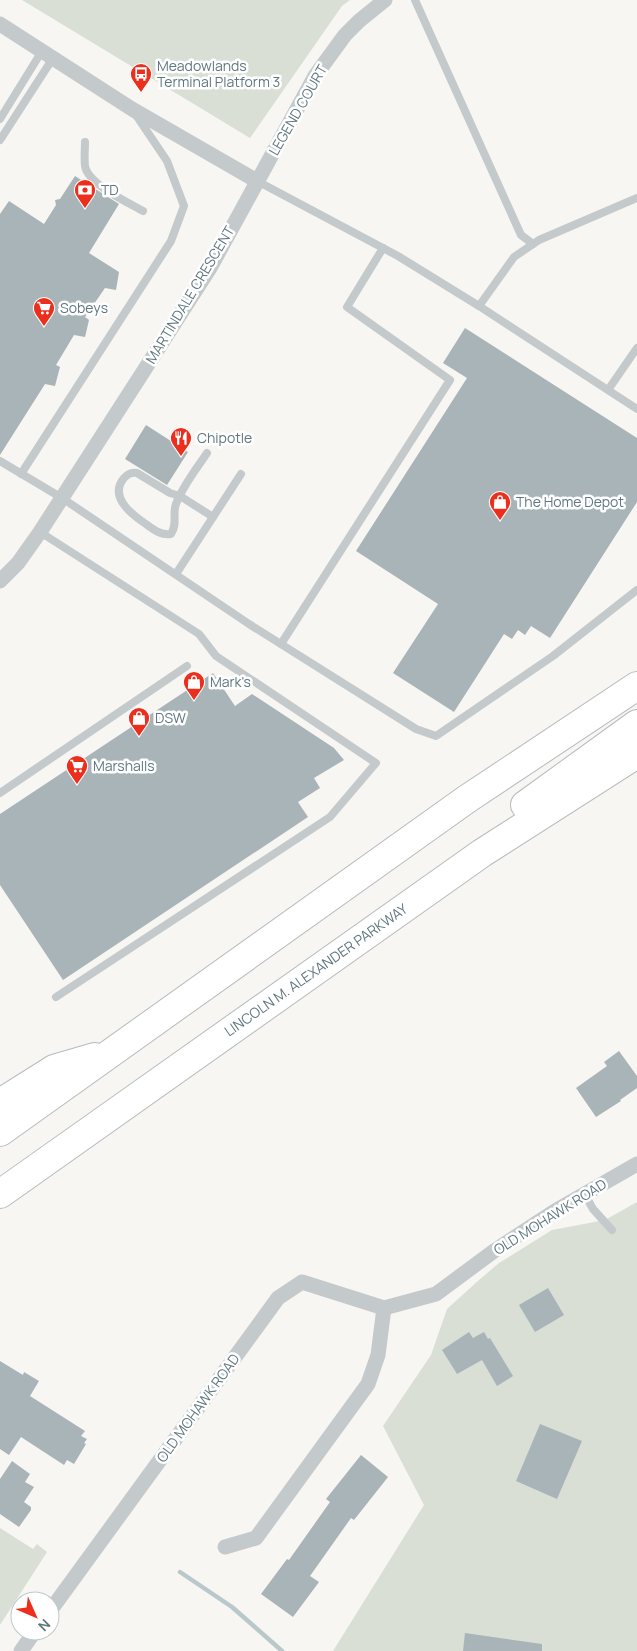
<svg xmlns="http://www.w3.org/2000/svg" width="637" height="1651" viewBox="0 0 637 1651" font-family="Manrope,sans-serif">
  <style>
    .green { fill: #d9dfd4 }
    .lines { fill: none; stroke-linecap: round; stroke-linejoin: round }
    .stream { stroke: #b9c9cb; stroke-width: 4.5 }
    .building { fill: #a8b4b7 }
    .motorway-casing { stroke: #b6bbbd; stroke-width: 30 }
    .service { stroke: #c4c9cb; stroke-width: 8 }
    .minor { stroke: #c4c9cb; stroke-width: 15 }
    .motorway { stroke: #fff; stroke-width: 28 }
    .labels { text-anchor: middle; stroke-width: 5; stroke-linejoin: round; paint-order: stroke }
    .poi-label { font-size: 14px; fill: #607780; stroke: #fff; text-anchor: start }
    .street-label { font-size: 14px; fill: #607780; stroke: #fff }
  </style>
  <rect width="100%" height="100%" fill="#f7f6f3"/>
  <g class="green">
    <polygon points="22,0 350,0 342,6 250,138"/>
    <polygon points="637,1202 637,1651 333,1651 424,1505 383,1426 431,1355 447,1309 479,1280 499,1263 552,1230 605,1220"/>
    <polygon points="0,1528 33,1549 37,1544 47,1552 0,1625"/>
  </g>
  <g class="lines">
    <polyline class="stream" points="180,1572 232,1607 282,1651"/>
  </g>
  <g class="building">
    <polygon points="75,176 119,204 89,253 119,272 116,290 105,288 85,317 89,320 85,337 74,335 56,365 60,367 55,386 45,384 0,455 0,214 9,201 44,224 56,205 55,200 60,199"/>
    <polygon points="465,328 637,438 637,502 550,638 531,626 525,635 518,630 512,639 504,634 454,712 393,673 438,604 356,551 467,378 443,363"/>
    <polygon points="146,425 188,452 167,485 125,459"/>
    <polygon points="213,673 235,706 252,694 334,748 344,760 314,778 320,788 298,802 308,817 63,980 0,885 0,814"/>
    <polygon points="619,1051 637,1076 637,1088 620,1100 621,1101 596,1117 576,1088 607,1066 604,1062"/>
    <polygon points="548,1288 564,1315 535,1332 519,1305"/>
    <polygon points="469,1332 473,1338 484,1332 488,1339 490,1338 513,1376 497,1386 482,1360 457,1374 442,1350"/>
    <polygon points="0,1361 23,1375 24,1372 39,1381 30,1396 85,1431 81,1436 87,1439 84,1443 86,1444 74,1464 67,1460 64,1465 21,1437 9,1455 0,1449"/>
    <polygon points="540,1424 582,1441 557,1499 516,1481"/>
    <polygon points="361,1455 388,1477 354,1520 351,1518 310,1576 319,1582 293,1617 261,1594 287,1559 289,1560 330,1502 326,1499"/>
    <polygon points="12,1461 30,1474 25,1482 34,1487 24,1502 31,1507 31,1510 19,1527 0,1514 0,1479"/>
    <polygon points="465,1633 542,1644 542,1651 463,1651"/>
  </g>
  <g class="lines">
    <g class="motorway-casing">
      <g id="motorway">
        <polyline points="525,805 637,724"/>
        <polyline points="0,1103 54,1069 95,1057"/>
        <polyline points="0,1132 467,799 637,686"/>
        <polyline points="0,1194 482,853 637,754"/>
      </g>
    </g>
    <g class="service">
      <polyline points="415,0 521,235 533,244"/>
      <polyline points="0,119 42,51"/>
      <polyline points="0,140 53,58"/>
      <path d="M85,142c0,8 -1,16 0,24 3,18 42,36 58,45"/>
      <polyline points="257,181 398,256 479,306 637,409"/>
      <polyline points="479,306 514,257 539,240 637,198"/>
      <polyline points="608,390 637,348"/>
      <path d="M207,453c-10,15 -25,34 -31,51 -4,10 2,20 -5,30 -11,2 -19,-6 -28,-12 -13,-9 -34,-26 -19,-44 4,-4 7,-6 13,-5l33,20 10,3 33,21"/>
      <polyline points="0,461 62,498 249,624 416,729 436,736 553,656 637,590"/>
      <polyline points="21,474 171,241 184,206 167,161 136,115"/>
      <polyline points="40,532 199,634 216,656 376,763 330,817 56,997"/>
      <polyline points="176,574 241,474"/>
      <polyline points="281,644 450,380 347,307 383,248"/>
      <polyline points="0,793 187,666"/>
      <polyline points="584,1193 593,1209 612,1230"/>
    </g>
    <g class="minor">
      <polyline points="0,24 132,109 257,181"/>
      <polyline points="0,581 18,563 40,532 210,268 315,76 345,35 359,21 385,0"/>
      <polyline points="225,1547 256,1538 368,1384 378,1355 384,1308"/>
      <polyline points="50,1611 278,1298 302,1282 384,1308 436,1294 494,1251 555,1211 637,1164"/>
      <polyline points="21,1651 35,1631"/>
    </g>
    <use href="#motorway" class="motorway"/>
  </g>
  <defs>
    <g id="bus-pin" transform="scale(1.125)"><path d="M0 17L-7.5 6A9.5 9.5 0 1 1 7.5 6Z" fill="#ec2e1d" stroke="#fff"/><path d="M-5-6H5V4H4V6H2V4H-2V6H-4V4H-5ZM-3.5-4V0h7V-4ZM-3.5 1.2v1.5H-2V1.2ZM2 1.2v1.5H3.5V1.2Z" fill="#fff"/></g>
    <g id="bank-pin" transform="scale(1.125)"><path d="M0 17L-7.5 6A9.5 9.5 0 1 1 7.5 6Z" fill="#ec2e1d" stroke="#fff"/><path d="M-6-4H6V4H-6ZM0-2.3a2.3 2.3 0 1 0 0 4.6a2.3 2.3 0 1 0 0-4.6Z" fill="#fff"/></g>
    <g id="supermarket-pin" transform="scale(1.125)"><path d="M0 17L-7.5 6A9.5 9.5 0 1 1 7.5 6Z" fill="#ec2e1d" stroke="#fff"/><path d="M-6-5.5h2.5l.6 2H6L4.5 2H-2.5L-4.4-4H-6ZM-1.5 3.2a1.3 1.3 0 1 0 .1 0ZM3 3.2a1.3 1.3 0 1 0 .1 0Z" fill="#fff"/></g>
    <g id="restaurant-pin" transform="scale(1.125)"><path d="M0 17L-7.5 6A9.5 9.5 0 1 1 7.5 6Z" fill="#ec2e1d" stroke="#fff"/><path d="M-5-6h1v4h1v-4h1v4h1v-4h1v5L-1.5 .5V6h-2V.5L-5-1ZM5-6V6H3V1.5H1.5Q1.5-4 5-6Z" fill="#fff"/></g>
    <g id="shop-pin" transform="scale(1.125)"><path d="M0 17L-7.5 6A9.5 9.5 0 1 1 7.5 6Z" fill="#ec2e1d" stroke="#fff"/><path d="M-5-2.5h2.3a2.7 3.5 0 0 1 5.4 0H5L5.5 6h-11ZM-1.5-2.5h3a1.5 2.3 0 0 0-3 0Z" fill="#fff"/></g>
  </defs>
  <g fill-rule="evenodd">
    <use href="#bus-pin" x="141" y="74"/>
    <use href="#bank-pin" x="85" y="190"/>
    <use href="#supermarket-pin" x="44" y="308"/>
    <use href="#restaurant-pin" x="181" y="438"/>
    <use href="#shop-pin" x="500" y="502"/>
    <use href="#shop-pin" x="194" y="682"/>
    <use href="#shop-pin" x="139" y="718"/>
    <use href="#supermarket-pin" x="77" y="766"/>
  </g>
  <g class="labels">
    <g class="poi-label">
      <text x="157" y="71">Meadowlands<tspan x="157" dy="16">Terminal Platform 3</tspan></text>
      <text x="101" y="195">TD</text>
      <text x="60" y="313">Sobeys</text>
      <text x="197" y="443">Chipotle</text>
      <text x="516" y="507">The Home Depot</text>
      <text x="210" y="687">Mark's</text>
      <text x="155" y="723">DSW</text>
      <text x="93" y="771">Marshalls</text>
    </g>
    <g class="street-label">
      <text transform="translate(298 110) rotate(-60)" y="5">LEGEND COURT</text>
      <text transform="translate(190 295) rotate(-59)" y="5">MARTINDALE CRESCENT</text>
      <text transform="translate(316 970) rotate(-35)" y="5">LINCOLN M. ALEXANDER PARKWAY</text>
      <text transform="translate(550 1217) rotate(-32)" y="5">OLD MOHAWK ROAD</text>
      <text transform="translate(198 1408) rotate(-54)" y="5">OLD MOHAWK ROAD</text>
    </g>
  </g>
  <g transform="translate(35 1616) rotate(135)"><circle r="24" fill="#ffffff" stroke="#bfc9cc"/>
  <path d="M0-4L9 19L0 12L-9 19Z" fill="#ec2e1d"/>
  <text y="-8" font-size="14" font-weight="bold" text-anchor="middle" fill="#607780">N</text>
  </g>
</svg>
